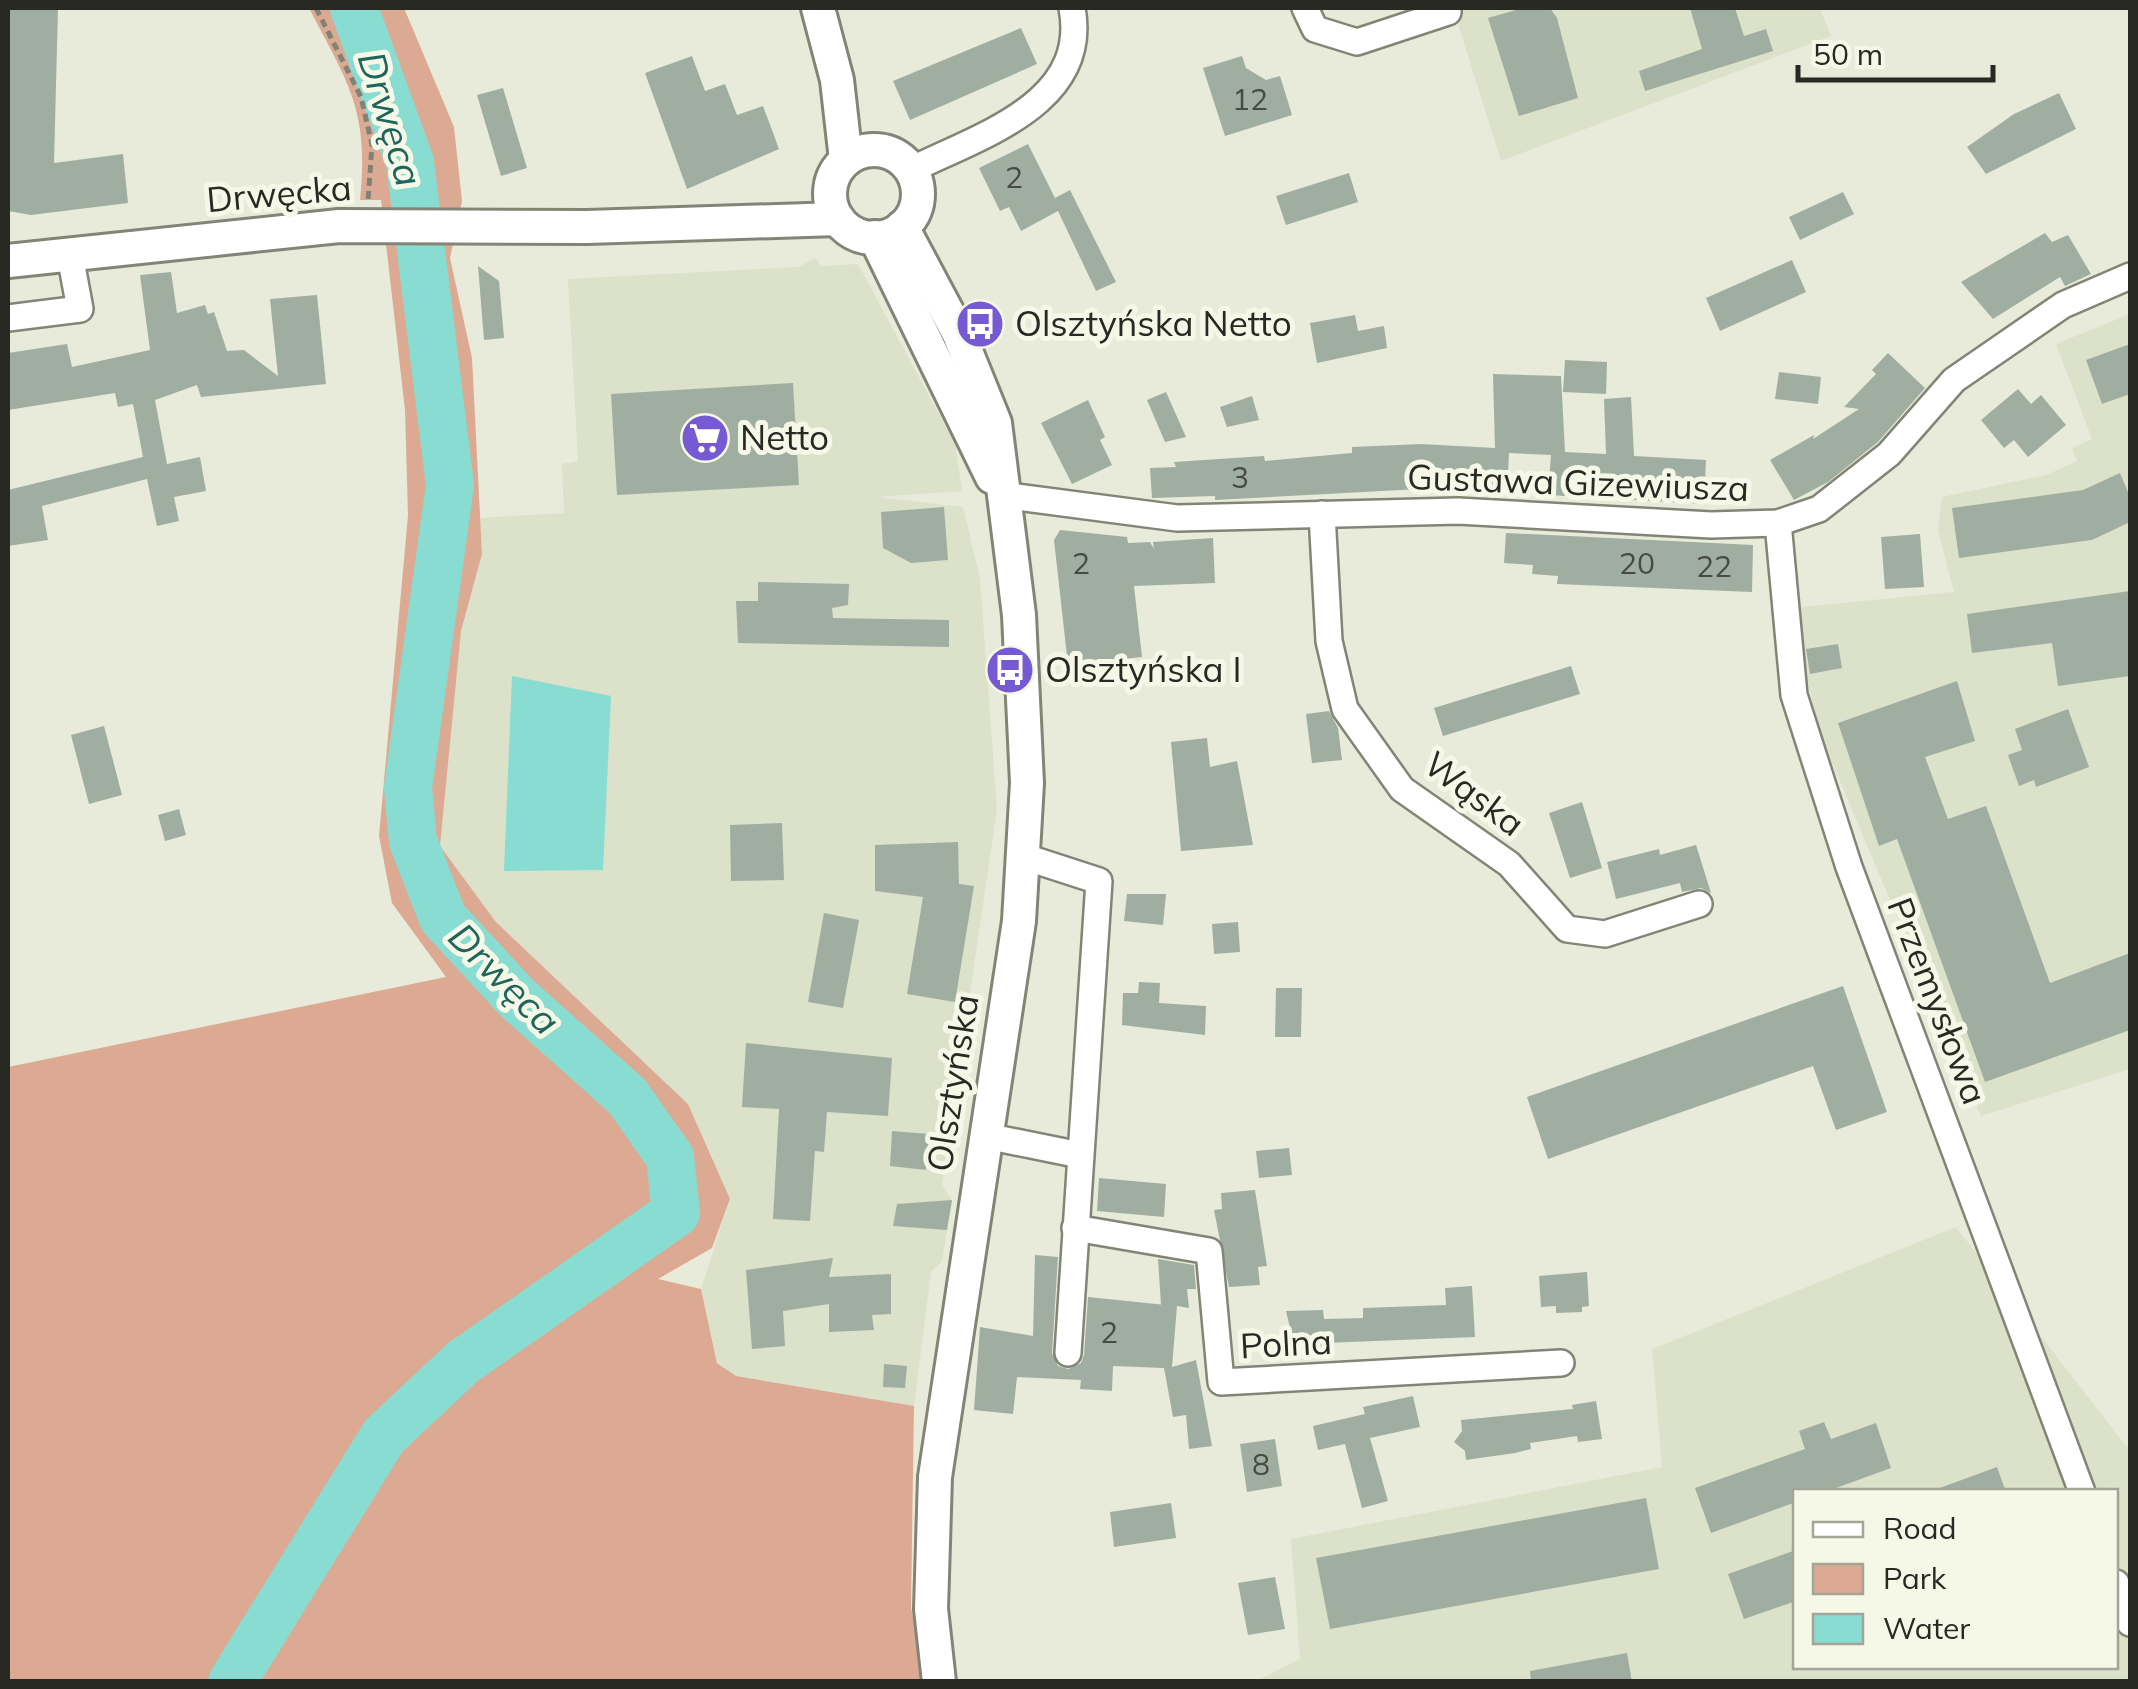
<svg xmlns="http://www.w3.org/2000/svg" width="2138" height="1689" viewBox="0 0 2138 1689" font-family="Mulish,sans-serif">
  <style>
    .built { fill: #dce1ca; fill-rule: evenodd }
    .green { fill: #dcaa93 }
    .water { fill: #88dcd1 }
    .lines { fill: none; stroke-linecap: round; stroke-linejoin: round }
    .river { stroke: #88dcd1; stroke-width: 48 }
    .building { fill: #a0aea2 }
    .street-casing { stroke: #828576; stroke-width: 30 }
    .secondary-casing { stroke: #828576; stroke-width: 38 }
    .path { stroke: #808277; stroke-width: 5; stroke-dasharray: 8 5; stroke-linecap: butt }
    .street { stroke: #fff; stroke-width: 25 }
    .secondary { stroke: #fff; stroke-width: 32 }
    .labels { text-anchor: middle; stroke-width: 10; stroke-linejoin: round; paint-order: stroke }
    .number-label { font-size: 30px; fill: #464a43 }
    .street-label { font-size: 35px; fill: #282923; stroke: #f5f8e7 }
    .poi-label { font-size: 35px; fill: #282923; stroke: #f5f8e7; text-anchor: start }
    .water-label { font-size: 38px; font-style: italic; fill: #1f645d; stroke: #f5f8e7 }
  </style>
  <rect width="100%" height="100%" fill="#e8ebda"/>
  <g class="built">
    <polygon points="1453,8 1820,8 1831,36 1501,161"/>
    <polygon points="815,258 821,266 858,264 955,444 962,491 877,497 963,507 980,578 997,809 942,1184 952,1201 942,1261 931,1272 914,1406 736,1376 717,1362 701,1289 730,1199 688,1104 496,922 440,846 461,631 482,554 480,518 564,513 562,464 578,461 568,279 798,267"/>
    <polygon points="2130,314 2130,1069 1981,1116 1821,736 1797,637 1802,607 1954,592 1938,530 1942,497 2046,475 2077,461 2072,448 2092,439 2056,344"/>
    <path d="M1956,1227l174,224v230l-876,1 46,-23 -9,-120 371,-72 -10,-118zM1796,1492h320v174h-320z"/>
  </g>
  <path class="green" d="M309,8h95l50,119 8,74 -12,57 22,100 10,196 -21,77 -21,215 56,76 192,182 42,95 -18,49 -54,31 43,10 16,74 19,13 178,30 -3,201 14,74h-917v-614l438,-90 -54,-74 -13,-67 29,-321 -3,-105 -24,-210h-21c9,-90 -11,-115 -51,-192z"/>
  <polygon class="water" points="512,676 611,696 603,870 504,871"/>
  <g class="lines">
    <polyline class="river" points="232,1682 384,1436 463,1362 676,1213 670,1157 627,1096 518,999 443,918 413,841 408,788 450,485 410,162 354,8"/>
  </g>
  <g class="building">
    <polygon points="8,8 58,8 54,163 123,154 128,203 31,215 8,211"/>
    <polygon points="1523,8 1550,8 1557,18 1578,98 1519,116 1488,18"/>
    <polygon points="1690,8 1735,8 1744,36 1766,29 1773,51 1645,91 1639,71 1702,49"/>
    <polygon points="1021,28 1037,64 910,120 893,81"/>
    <polygon points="692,56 705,91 725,84 737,115 763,106 779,149 687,189 645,73"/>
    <polygon points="1242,56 1246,68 1266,80 1280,76 1292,115 1225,136 1203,68"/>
    <polygon points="503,88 527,168 501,176 477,95"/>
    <polygon points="2059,93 2076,129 1986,174 1967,147 2014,114"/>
    <polygon points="1028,144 1055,198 1070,190 1116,282 1096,291 1058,211 1021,231 1009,207 1000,211 979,168"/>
    <polygon points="1349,173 1358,202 1286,225 1276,196"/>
    <polygon points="1843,192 1854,214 1800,240 1789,217"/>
    <polygon points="2045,233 2052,242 2068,235 2091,274 2065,286 2060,277 1993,319 1961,282"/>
    <polygon points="1792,260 1806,292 1720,331 1706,298"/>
    <polygon points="478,266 499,281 504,338 484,340"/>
    <polygon points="171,272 177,313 205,305 208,314 214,312 227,351 244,350 278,376 270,299 317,295 326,384 201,397 197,385 155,400 167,464 200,457 206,491 174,497 179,521 157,526 147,479 42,506 48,540 8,546 8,490 143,457 133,404 118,407 115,393 8,410 8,353 67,344 72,367 150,350 140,275"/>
    <polygon points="1355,315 1358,331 1384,326 1387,348 1317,363 1310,323"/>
    <polygon points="2130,344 2130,394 2102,404 2086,360"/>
    <polygon points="1888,353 1925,388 1878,442 1828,482 1794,500 1770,460 1814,435 1813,439 1859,409 1844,407 1876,374 1872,370"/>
    <polygon points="1565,360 1607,362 1606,394 1563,392"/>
    <polygon points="1779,372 1821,377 1818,404 1775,399"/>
    <polygon points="1493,374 1561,376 1565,452 1606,454 1604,399 1631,397 1634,456 1706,460 1704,504 1548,495 1551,455 1509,453 1507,493 1420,489 1215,500 1215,496 1152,498 1150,468 1176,467 1174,462 1264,456 1265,461 1352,453 1352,447 1421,444 1495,448"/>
    <polygon points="793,383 799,485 617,495 611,394"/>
    <polygon points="2018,389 2031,404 2041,395 2066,425 2028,457 2014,440 2004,448 1981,420"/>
    <polygon points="1166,392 1186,437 1165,442 1147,400"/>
    <polygon points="1252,396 1259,420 1227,427 1220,407"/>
    <polygon points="1088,400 1105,437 1100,440 1112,465 1072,484 1041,423"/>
    <polygon points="2120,473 2130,497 2130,522 2092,540 1959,558 1952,508 2083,490"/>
    <polygon points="944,507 948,560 911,563 883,548 881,512"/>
    <polygon points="1060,530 1127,537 1128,543 1150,542 1154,549 1153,542 1213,538 1215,583 1134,586 1142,657 1068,665 1054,540"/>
    <polygon points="1506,533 1753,545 1752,592 1557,584 1558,576 1532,574 1533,565 1504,563"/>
    <polygon points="1920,534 1924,587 1885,589 1881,537"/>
    <polygon points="758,582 849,584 848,605 832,608 833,618 949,620 949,647 738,643 736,601 758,601"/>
    <polygon points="2130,591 2130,676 2058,686 2052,643 1972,653 1967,614"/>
    <polygon points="1838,644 1842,668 1810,674 1806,649"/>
    <polygon points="1571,666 1580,694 1443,736 1434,708"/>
    <polygon points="1957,681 1975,741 1925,757 1948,819 1986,806 2050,983 2130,953 2130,1030 1985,1082 1897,839 1879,846 1838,723"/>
    <polygon points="2068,709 2089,767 2036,787 2034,780 2019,786 2008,755 2022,750 2015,729"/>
    <polygon points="1329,711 1338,728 1342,760 1312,763 1306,714"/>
    <polygon points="104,726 122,795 89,804 71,735"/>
    <polygon points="1207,738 1210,767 1237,761 1253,845 1181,851 1171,742"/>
    <polygon points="1582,802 1602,868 1570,878 1549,813"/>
    <polygon points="179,809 186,835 165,841 158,815"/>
    <polygon points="782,823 784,880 731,881 730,825"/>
    <polygon points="958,842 959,884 974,886 955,1002 907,994 923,897 875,891 875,845"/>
    <polygon points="1696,845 1711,893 1701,888 1682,892 1680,883 1616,899 1607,862 1659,849 1660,855"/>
    <polygon points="1127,894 1166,894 1163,925 1124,921"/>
    <polygon points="824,913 859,920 843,1008 808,1002"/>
    <polygon points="1238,922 1240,952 1214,954 1212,924"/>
    <polygon points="1139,982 1160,983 1159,1003 1206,1006 1205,1035 1122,1025 1123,993 1138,993"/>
    <polygon points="1843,986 1887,1112 1836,1130 1813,1066 1548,1159 1527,1097"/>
    <polygon points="1276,988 1302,988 1301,1037 1275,1037"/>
    <polygon points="746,1043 892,1058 888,1116 827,1112 824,1152 815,1151 810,1221 773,1219 779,1109 742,1107"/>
    <polygon points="892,1131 929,1134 926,1170 890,1166"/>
    <polygon points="1289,1148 1292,1175 1259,1178 1256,1151"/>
    <polygon points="1099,1178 1166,1184 1164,1217 1097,1211"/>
    <polygon points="1255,1190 1267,1266 1258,1267 1260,1285 1229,1287 1214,1210 1222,1209 1221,1193"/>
    <polygon points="952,1200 947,1230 893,1226 897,1204"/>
    <polygon points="1035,1255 1058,1257 1052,1353 1058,1366 1068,1369 1081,1363 1084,1355 1088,1297 1166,1305 1161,1305 1158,1259 1194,1265 1196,1289 1187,1289 1189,1308 1177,1306 1172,1367 1196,1360 1212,1446 1189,1449 1186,1415 1173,1417 1164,1368 1113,1366 1112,1391 1080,1389 1081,1380 1017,1377 1013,1414 974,1410 980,1327 1033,1336"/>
    <polygon points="833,1258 829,1277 891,1274 891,1314 872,1315 874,1330 829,1332 829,1304 783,1311 785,1346 752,1349 746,1270"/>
    <polygon points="1587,1272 1589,1306 1582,1307 1582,1312 1556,1313 1556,1306 1541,1307 1539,1276"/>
    <polygon points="1472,1286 1475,1337 1325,1343 1325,1348 1295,1349 1286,1311 1323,1310 1324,1319 1363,1318 1363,1308 1446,1305 1445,1288"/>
    <polygon points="884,1364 907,1366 905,1388 883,1387"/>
    <polygon points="1413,1396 1420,1427 1370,1438 1388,1501 1362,1508 1345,1444 1318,1450 1313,1426 1365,1414 1363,1407"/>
    <polygon points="1596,1401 1602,1439 1578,1442 1577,1436 1530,1443 1531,1449 1515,1453 1466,1460 1465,1451 1454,1442 1462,1431 1461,1420 1573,1409 1572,1405"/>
    <polygon points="1824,1422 1831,1439 1876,1423 1891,1468 1825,1492 1796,1492 1796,1502 1711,1533 1695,1488 1805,1449 1799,1431"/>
    <polygon points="1275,1439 1282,1486 1247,1492 1240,1444"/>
    <polygon points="1997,1467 2006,1492 1938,1492 1937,1489"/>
    <polygon points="1646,1498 1659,1569 1330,1629 1316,1558"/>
    <polygon points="1171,1503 1176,1538 1114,1547 1110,1512"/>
    <polygon points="1796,1550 1796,1601 1744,1619 1728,1574"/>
    <polygon points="1275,1577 1285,1629 1248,1635 1238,1583"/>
    <polygon points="1627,1653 1632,1682 1531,1682 1530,1671"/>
  </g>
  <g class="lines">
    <g class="street-casing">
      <g id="street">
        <polyline points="1305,8 1315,29 1357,42 1448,12"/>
        <path d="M911,170c68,-34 179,-66 161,-162"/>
        <polyline points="8,318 80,309 70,255"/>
        <polyline points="1001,495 1177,518 1458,511 1711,525 1778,523 1819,509 1889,454 1954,380 2063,305 2130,276"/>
        <polyline points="1322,514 1329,641 1345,709 1402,789 1509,864 1567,929 1605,934 1699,904"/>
        <polyline points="1778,523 1794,695 1849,867 2082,1492"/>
        <polyline points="1025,857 1099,881 1068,1353"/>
        <polyline points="986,1136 1080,1155"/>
        <polyline points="1075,1228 1209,1251 1221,1382 1561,1363"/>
        <polyline points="2116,1583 2130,1623"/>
      </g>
    </g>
    <g class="secondary-casing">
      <g id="secondary">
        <polyline points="818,8 837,80 846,160"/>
        <circle cx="874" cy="194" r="44"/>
        <polyline points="902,227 959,334 995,423 1019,615 1027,783 1019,921 935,1477 931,1609 939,1682"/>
        <polyline points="875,237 992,477"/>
        <polyline points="8,261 339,226 587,227 838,219"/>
      </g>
    </g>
    <polyline class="path" points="316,8 361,97 372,145 368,201"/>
    <use href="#street" class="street"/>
    <use href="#secondary" class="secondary"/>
  </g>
  <defs>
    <g id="bus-disc" transform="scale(2.5)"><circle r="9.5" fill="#755ad4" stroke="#f5f8e7"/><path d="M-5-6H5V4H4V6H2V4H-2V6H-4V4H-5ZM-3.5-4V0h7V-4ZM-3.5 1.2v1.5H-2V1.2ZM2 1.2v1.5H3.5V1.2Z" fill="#fff"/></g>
    <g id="supermarket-disc" transform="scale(2.5)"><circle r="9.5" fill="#755ad4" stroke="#f5f8e7"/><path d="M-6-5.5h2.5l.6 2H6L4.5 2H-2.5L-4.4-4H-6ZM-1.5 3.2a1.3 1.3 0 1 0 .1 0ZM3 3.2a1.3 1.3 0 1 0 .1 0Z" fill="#fff"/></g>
  </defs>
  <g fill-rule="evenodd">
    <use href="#bus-disc" x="980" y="324"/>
    <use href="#supermarket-disc" x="705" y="438"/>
    <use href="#bus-disc" x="1010" y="670"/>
  </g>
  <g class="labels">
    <g class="number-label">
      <text x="1250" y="110">12</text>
      <text x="1014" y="188">2</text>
      <text x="1240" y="488">3</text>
      <text x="1081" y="574">2</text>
      <text x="1637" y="574">20</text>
      <text x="1714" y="577">22</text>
      <text x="1109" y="1343">2</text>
      <text x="1261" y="1475">8</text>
    </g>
    <g class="street-label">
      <text transform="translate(279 194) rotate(-5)" y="12">Drwęcka</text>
      <text transform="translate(1578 483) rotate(2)" y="12">Gustawa Gizewiusza</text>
      <text transform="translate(1474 794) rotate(37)" y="12">Wąska</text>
      <text transform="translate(1937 1001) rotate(69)" y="12">Przemysłowa</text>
      <text transform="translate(953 1083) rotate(-81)" y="12">Olsztyńska</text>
      <text transform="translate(1286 1344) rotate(-3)" y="12">Polna</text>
    </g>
    <g class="poi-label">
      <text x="1015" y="336">Olsztyńska Netto</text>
      <text x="740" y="450">Netto</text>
      <text x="1045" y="682">Olsztyńska I</text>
    </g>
    <g class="water-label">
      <text transform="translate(390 119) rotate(73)" y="13">Drwęca</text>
      <text transform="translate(504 979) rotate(45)" y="13">Drwęca</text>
    </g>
  </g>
  <rect width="2138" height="1689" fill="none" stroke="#282923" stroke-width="20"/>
  <rect x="1793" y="1489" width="325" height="180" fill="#f5f8e7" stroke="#a3a599" stroke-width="2.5"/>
  <rect x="1813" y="1522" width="50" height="15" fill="#ffffff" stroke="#a3a599" stroke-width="2.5"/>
  <text x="1883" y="1539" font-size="30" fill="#282923">Road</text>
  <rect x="1813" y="1564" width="50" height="30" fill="#dcaa93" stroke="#a3a599" stroke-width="2.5"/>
  <text x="1883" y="1589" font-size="30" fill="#282923">Park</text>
  <rect x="1813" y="1614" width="50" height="30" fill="#88dcd1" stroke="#a3a599" stroke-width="2.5"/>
  <text x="1883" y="1639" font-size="30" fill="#282923">Water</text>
  <path d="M1798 65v15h195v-15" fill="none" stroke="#282923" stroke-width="5"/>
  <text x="1813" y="65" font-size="30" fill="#282923" stroke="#f5f8e7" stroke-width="8" paint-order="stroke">50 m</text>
</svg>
